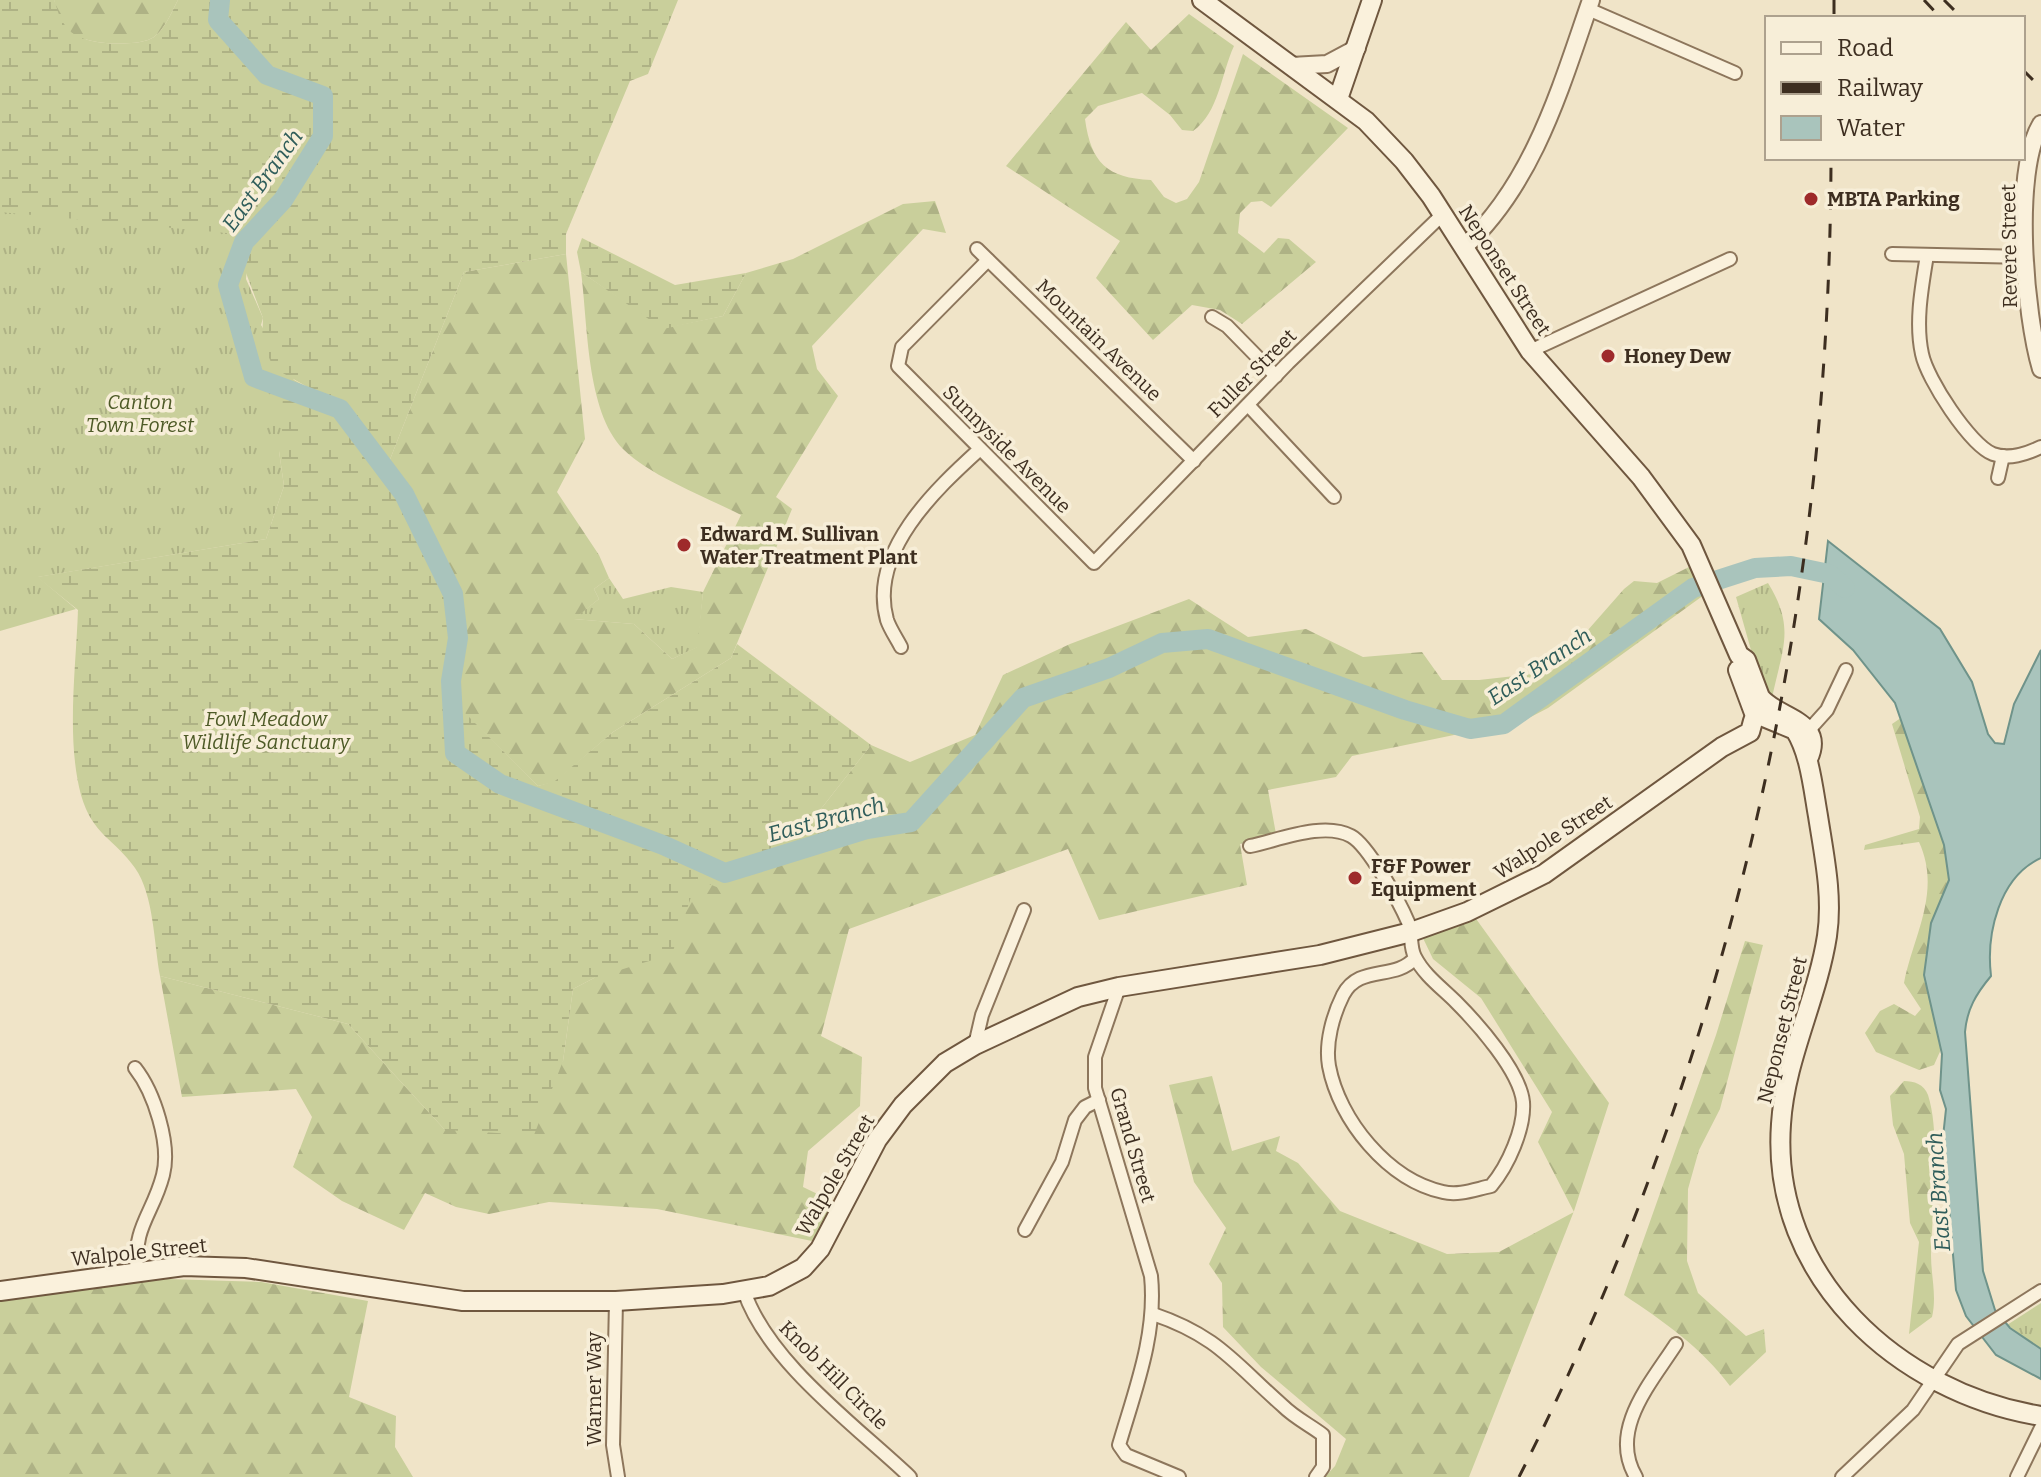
<svg xmlns="http://www.w3.org/2000/svg" width="2041" height="1477" viewBox="0 0 2041 1477" font-family="Bitter,serif">
  <style>
    .grass { fill: url(#grass-tufts) }
    .forest { fill: url(#forest-firs) }
    .wetland { fill: url(#wetland-marsh) }
    .water { fill: #a9c4bc; stroke: #6f938a; stroke-width: 2 }
    .lines { fill: none; stroke-linecap: round; stroke-linejoin: round }
    .river { stroke: #a9c4bc; stroke-width: 20 }
    .minor-casing { stroke: #8d765c; stroke-width: 16 }
    .tertiary-casing { stroke: #8d765c; stroke-width: 20 }
    .secondary-casing { stroke: #6f573f; stroke-width: 22 }
    .minor { stroke: #faf1dc; stroke-width: 12 }
    .tertiary { stroke: #faf1dc; stroke-width: 16 }
    .secondary { stroke: #faf1dc; stroke-width: 18 }
    .rail { stroke: #3d2e20; stroke-width: 3; stroke-dasharray: 14 14; stroke-linecap: butt }
    .poi-dot { fill: #9e2a2b; stroke: #f7eed8; stroke-width: 3 }
    .labels { text-anchor: middle; stroke-width: 7; stroke-linejoin: round; paint-order: stroke }
    .poi-label { font-size: 20px; font-weight: bold; fill: #3d2e20; stroke: #f7eed8; text-anchor: start }
    .street-label { font-size: 20px; fill: #3d2e20; stroke: #f7eed8 }
    .park-label { font-size: 20px; font-style: italic; fill: #4d5a26; stroke: #f7eed8 }
    .water-label { font-size: 22px; font-style: italic; fill: #2f5d5a; stroke: #f7eed8 }
  </style>
  <defs>
    <pattern id="grass-tufts" width="24" height="20" patternUnits="userSpaceOnUse" patternTransform="scale(2)"><rect width="24" height="20" fill="#c9cf9b"/><path d="M3 7l-1-3M5 7V3M7 7l1-3M15 17l-1-3M17 17v-4M19 17l1-3" fill="none" stroke="#aeb285"/></pattern>
    <pattern id="forest-firs" width="22" height="20" patternUnits="userSpaceOnUse" patternTransform="scale(2)"><rect width="22" height="20" fill="#c9cf9b"/><path d="M5 1l3.5 6h-7zM16 11l3.5 6h-7z" fill="#aeb285"/></pattern>
    <pattern id="wetland-marsh" width="20" height="14" patternUnits="userSpaceOnUse" patternTransform="scale(2)"><rect width="20" height="14" fill="#c9cf9b"/><path d="M1 5h8M5 5V1M11 12h8M15 12V8" fill="none" stroke="#aeb285"/></pattern>
  </defs>
  <rect width="100%" height="100%" fill="#f0e4c8"/>
  <g class="grass">
    <polygon points="0,0 54,0 56,6 260,236 249,244 246,279 263,318 261,325 294,380 334,402 279,451 284,486 266,539 38,577 76,609 0,631"/>
    <polygon points="609,578 623,599 671,587 703,592 698,647 672,659 634,624 573,619 599,599 594,589"/>
    <path d="M1768,583c28,45 14,66 4,115l-12,-16 -24,-85z"/>
    <polygon points="2041,1303 2041,1349 2007,1325"/>
  </g>
  <g class="forest">
    <path d="M54,0h124c-7,13 -15,35 -30,40 -18,6 -61,5 -76,-7 -9,-7 -15,-22 -18,-33z"/>
    <path d="M1189,14l45,32c-13,28 -15,67 -41,85l-11,-1 -12,-15 -28,-22 -44,13 -13,13c6,44 22,59 66,61l13,17 12,6 11,-4 12,-17 44,-128 105,74 -77,79 -9,-6 -11,1 -11,11 -2,20 26,20 14,-15 11,1 27,23 -74,62 -22,-14 -28,-5 -39,35 -57,-62 24,-37 -114,-75 120,-144 25,28z"/>
    <path d="M935,201l11,32 -23,-4 -111,117 5,23 21,27 -62,101 16,12 -61,149 -118,74 -58,50 -17,4 -85,-84 13,-73 -8,-28 -24,-41 -3,-26 -44,-67 77,-195 102,-18 19,185 -28,53 42,63 10,23 -15,11 5,10 -25,20 60,5 38,35 25,-12 6,-55 38,-77c-35,-18 -91,-39 -118,-66 -37,-38 -35,-125 -42,-177l83,56 59,-12 23,-43 47,-14 110,-55z"/>
    <polygon points="1691,566 1704,595 1548,708 1504,731 1454,735 1352,756 1336,777 1268,790 1276,834 1240,844 1247,885 1099,920 1068,849 849,929 821,1036 862,1057 860,1106 808,1151 803,1187 834,1202 812,1241 657,1209 549,1202 489,1214 456,1207 425,1193 404,1230 342,1201 293,1167 312,1117 296,1089 182,1097 160,976 348,1024 445,1130 563,1061 573,989 594,978 697,879 817,814 871,745 910,762 975,735 1003,675 1070,644 1189,599 1248,637 1306,629 1363,657 1422,652 1442,680 1479,680 1551,672 1624,589 1634,581 1657,583"/>
    <path d="M1908,713l51,129 -13,196 -12,27 -15,5 -43,-18 -11,-19 15,-22 14,-7 21,12 6,-7 -17,-26c9,-47 38,-91 15,-141l-55,8 1,-5 54,-16 1,-12 -28,-93z"/>
    <polygon points="1474,916 1609,1103 1574,1211 1469,1477 1325,1477 1335,1466 1346,1439 1261,1367 1223,1327 1222,1283 1209,1264 1226,1228 1194,1182 1169,1085 1212,1076 1232,1151 1280,1136 1276,1151 1298,1163 1340,1211 1447,1254 1499,1252 1574,1212 1538,1142 1552,1112 1481,998 1433,959 1422,936"/>
    <path d="M1745,941l18,4 -43,164 -21,41 -11,39 -1,72 11,32 48,43 18,-7 2,23 -36,34c-28,-38 -67,-65 -106,-91l92,-260z"/>
    <path d="M1904,1081c10,0 20,3 24,14 13,40 4,117 3,160 0,21 6,41 1,62l-23,17 10,-92 -9,-19 -6,-69 -11,-29 -3,-29z"/>
    <polygon points="167,1279 261,1282 368,1301 349,1397 396,1416 395,1447 413,1477 0,1477 0,1299"/>
  </g>
  <g class="wetland">
    <path d="M0,0h54c3,11 9,26 18,33 15,12 58,13 76,7 15,-5 23,-27 30,-40h500l-30,74 -18,7 -64,153v20l-102,18 -77,195 28,36 16,31 3,26 24,41 8,28 -12,73 84,84 17,-5 58,-49 118,-74 6,-14 134,101 -54,69 -81,81 -39,-16 -25,75 -78,24 -21,11 -10,72 -29,74 -89,-5 -97,-106 -188,-48c-6,-32 -6,-81 -25,-108 -21,-30 -42,-32 -54,-73 -15,-56 -5,-127 -3,-185l-41,-33 229,-38 18,-53 -5,-35 4,-53 49,3 -51,-29 -10,-10 -9,-19 1,-25 -23,-61 18,-21 -258,-24z"/>
    <polygon points="582,238 675,285 746,273 723,316 663,329 581,272 577,252"/>
  </g>
  <path class="water" d="M1828,541l112,88 32,53 16,52 7,9 9,1 10,-40 27,-54v208c-42,19 -55,76 -50,118 -15,18 -24,33 -26,56l18,239 12,39 15,18 31,21v30l-45,-24 -30,-39 -10,-26 -13,-153 3,-28 -6,-19 2,-36 -18,-79 7,-52 18,-43 -5,-35 -49,-142 -42,-53 -34,-31z"/>
  <g class="lines">
    <polyline class="river" points="220,0 218,20 267,75 323,96 323,136 283,200 244,242 228,285 254,377 340,409 404,494 453,594 458,638 451,681 455,753 500,784 663,845 725,873 867,829 911,822 1023,698 1109,668 1162,643 1208,639 1405,710 1470,729 1504,724 1693,588 1755,568 1791,566 1829,574 1845,588"/>
    <g class="minor-casing">
      <g id="minor">
        <polyline points="1588,9 1735,73"/>
        <polyline points="977,249 1194,461"/>
        <polyline points="1892,254 2026,257"/>
        <path d="M1927,255c-5,31 -12,67 -5,99 5,25 48,91 71,100 16,6 33,0 48,-7"/>
        <polyline points="988,260 902,347 898,366 1094,563 1288,363 1443,214"/>
        <polyline points="1212,317 1227,326 1276,376"/>
        <polyline points="1530,351 1730,259"/>
        <polyline points="1248,405 1334,497"/>
        <polyline points="1998,478 2003,456"/>
        <path d="M901,647c-4,-8 -11,-18 -14,-27 -19,-68 49,-131 93,-171"/>
        <polyline points="1809,730 1827,710 1846,670"/>
        <path d="M1250,846c29,-6 74,-25 101,-10 17,9 49,67 57,86 5,11 1,24 7,35 9,18 27,31 41,45 21,21 64,69 67,100 2,26 -15,64 -32,84 -15,3 -32,10 -48,6 -55,-12 -104,-72 -114,-126 -4,-23 4,-51 14,-71 16,-31 52,-14 72,-37"/>
        <path d="M1119,987l-24,70v31l56,188c6,58 -16,114 -32,169l7,10 53,22"/>
        <polyline points="975,1045 982,1015 1024,910"/>
        <path d="M135,1068c19,24 36,76 28,107 -10,39 -30,51 -26,96"/>
        <polyline points="1025,1230 1062,1162 1075,1120 1085,1107 1099,1100"/>
        <path d="M744,1291c24,71 111,134 166,186"/>
        <polyline points="616,1301 613,1445 618,1477"/>
        <path d="M1153,1314c65,22 81,49 130,92 12,12 27,19 40,29v32l-7,10"/>
        <path d="M1636,1477c-28,-47 15,-94 40,-133"/>
        <polyline points="1842,1477 1913,1410 1958,1344 2041,1291"/>
        <polyline points="2017,1477 2041,1428"/>
      </g>
    </g>
    <g class="tertiary-casing">
      <g id="tertiary">
        <polyline points="1291,66 1327,64 1357,48"/>
        <path d="M2041,124c-29,49 -16,191 0,245"/>
        <path d="M1464,247c70,-64 97,-161 127,-247"/>
      </g>
    </g>
    <g class="secondary-casing">
      <g id="secondary">
        <path d="M1202,0l164,121 38,40 27,35 99,155 111,126 50,68 48,110 7,5 14,37c17,22 66,23 48,62"/>
        <polyline points="1338,99 1372,0"/>
        <path d="M1738,670l16,43 41,17c15,24 18,58 23,86 6,39 15,80 9,120 -10,64 -42,123 -46,188 -11,153 118,269 260,292"/>
        <polyline points="0,1291 184,1266 246,1268 463,1301 616,1301 723,1294 769,1286 803,1268 820,1249 877,1140 903,1105 945,1063 975,1045 1078,997 1119,987 1320,955 1411,932 1467,912 1544,874 1722,747 1750,732 1753,721"/>
      </g>
    </g>
    <use href="#minor" class="minor"/>
    <use href="#tertiary" class="tertiary"/>
    <use href="#secondary" class="secondary"/>
    <g class="rail">
      <polyline points="1834,0 1834,18"/>
      <polyline points="1924,0 1941,18"/>
      <polyline points="1944,0 1962,18"/>
      <polyline points="2023,70 2041,88"/>
      <path d="M1519,1477c208,-412 311,-858 312,-1319"/>
    </g>
  </g>
  <g class="poi-dot">
    <circle cx="1811" cy="199" r="8"/>
    <circle cx="1608" cy="356" r="8"/>
    <circle cx="684" cy="545" r="8"/>
    <circle cx="1355" cy="878" r="8"/>
  </g>
  <g class="labels">
    <g class="poi-label">
      <text x="1827" y="206">MBTA Parking</text>
      <text x="1624" y="363">Honey Dew</text>
      <text x="700" y="541">Edward M. Sullivan<tspan x="700" dy="23">Water Treatment Plant</tspan></text>
      <text x="1371" y="873">F&amp;F Power<tspan x="1371" dy="23">Equipment</tspan></text>
    </g>
    <g class="street-label">
      <text transform="translate(2009 246) rotate(-91)" y="7">Revere Street</text>
      <text transform="translate(1505 270) rotate(57)" y="7">Neponset Street</text>
      <text transform="translate(1099 340) rotate(44)" y="7">Mountain Avenue</text>
      <text transform="translate(1252 373) rotate(-45)" y="7">Fuller Street</text>
      <text transform="translate(1007 449) rotate(45)" y="7">Sunnyside Avenue</text>
      <text transform="translate(1553 837) rotate(-33)" y="7">Walpole Street</text>
      <text transform="translate(1782 1030) rotate(-76)" y="7">Neponset Street</text>
      <text transform="translate(1133 1145) rotate(74)" y="7">Grand Street</text>
      <text transform="translate(835 1175) rotate(-60)" y="7">Walpole Street</text>
      <text transform="translate(139 1252) rotate(-6)" y="7">Walpole Street</text>
      <text transform="translate(834 1375) rotate(45)" y="7">Knob Hill Circle</text>
      <text transform="translate(594 1389) rotate(-90)" y="7">Warner Way</text>
    </g>
    <g class="park-label">
      <text x="140" y="409">Canton<tspan x="140" dy="23">Town Forest</tspan></text>
      <text x="266" y="726">Fowl Meadow<tspan x="266" dy="23">Wildlife Sanctuary</tspan></text>
    </g>
    <g class="water-label">
      <text transform="translate(262 180) rotate(-54)" y="8">East Branch</text>
      <text transform="translate(1539 666) rotate(-34)" y="8">East Branch</text>
      <text transform="translate(826 819) rotate(-15)" y="8">East Branch</text>
      <text transform="translate(1938 1192) rotate(-94)" y="8">East Branch</text>
    </g>
  </g>
  <rect x="1765" y="16" width="260" height="144" fill="#f7eed8" stroke="#ada18e" stroke-width="2"/>
  <rect x="1781" y="42" width="40" height="12" fill="#faf1dc" stroke="#ada18e" stroke-width="2"/>
  <text x="1837" y="56" font-size="24" fill="#3d2e20">Road</text>
  <rect x="1781" y="82" width="40" height="12" fill="#3d2e20" stroke="#ada18e" stroke-width="2"/>
  <text x="1837" y="96" font-size="24" fill="#3d2e20">Railway</text>
  <rect x="1781" y="116" width="40" height="24" fill="#a9c4bc" stroke="#ada18e" stroke-width="2"/>
  <text x="1837" y="136" font-size="24" fill="#3d2e20">Water</text>
</svg>
